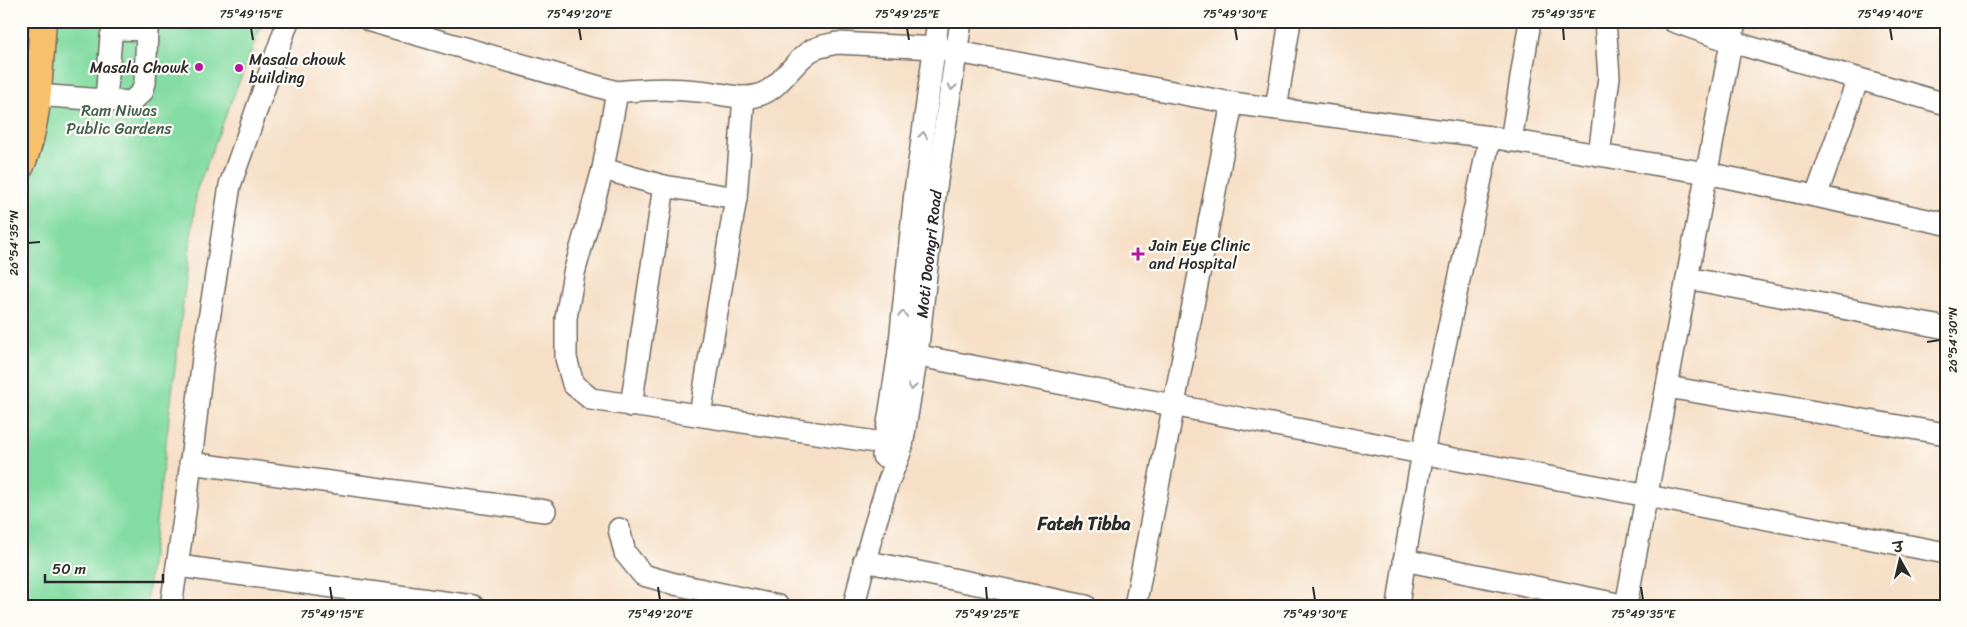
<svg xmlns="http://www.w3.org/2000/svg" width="1967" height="627" viewBox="0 0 1967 627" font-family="Sriracha,'Playpen Sans Deva',sans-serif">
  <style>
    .green { fill: #83dca2; stroke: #578466 }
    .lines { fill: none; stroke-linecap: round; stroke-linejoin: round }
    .minor-casing { stroke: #726a61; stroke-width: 24 }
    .major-casing { stroke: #726a61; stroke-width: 29 }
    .minor { stroke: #fff; stroke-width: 21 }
    .major { stroke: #f7c06c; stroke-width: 26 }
    .oneway { stroke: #a0a0a0 }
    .ticks { fill: none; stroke: #2b2b2b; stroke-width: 2 }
    .poi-dot { fill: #b5179e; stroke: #fdfcf7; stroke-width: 2 }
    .labels { text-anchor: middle; stroke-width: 4.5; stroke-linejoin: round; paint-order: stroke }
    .poi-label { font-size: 16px; fill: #2b2b2b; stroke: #fdfcf7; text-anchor: start }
    .park-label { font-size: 16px; fill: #45604f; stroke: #fdfcf7 }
    .street-label { font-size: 16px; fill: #2b2b2b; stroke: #fdfcf7 }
    .neighbourhood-label { font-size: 18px; font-weight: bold; fill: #2b2b2b; stroke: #fdfcf7 }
    .neatline { fill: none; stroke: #2b2b2b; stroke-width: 2 }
    .ticks-label { font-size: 12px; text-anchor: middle; fill: #2b2b2b }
  </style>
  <rect width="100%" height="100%" fill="#fdfcf7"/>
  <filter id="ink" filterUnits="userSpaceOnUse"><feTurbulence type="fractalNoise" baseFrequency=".02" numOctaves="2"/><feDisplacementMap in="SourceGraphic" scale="10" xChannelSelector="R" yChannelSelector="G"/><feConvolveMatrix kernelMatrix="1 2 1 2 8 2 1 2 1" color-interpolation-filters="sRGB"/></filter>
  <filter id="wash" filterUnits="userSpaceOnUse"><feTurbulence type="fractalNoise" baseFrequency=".0096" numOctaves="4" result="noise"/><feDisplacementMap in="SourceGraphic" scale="20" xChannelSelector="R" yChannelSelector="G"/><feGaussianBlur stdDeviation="1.12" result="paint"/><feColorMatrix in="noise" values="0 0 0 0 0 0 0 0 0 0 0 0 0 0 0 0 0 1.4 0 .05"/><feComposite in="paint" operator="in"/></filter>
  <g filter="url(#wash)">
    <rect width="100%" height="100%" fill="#f6dfc6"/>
    <polygon class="green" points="21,21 263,21 197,189 146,606 21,606"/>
  </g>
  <g filter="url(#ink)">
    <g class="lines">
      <g class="minor-casing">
        <g id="minor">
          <polyline points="370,21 617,92 603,169 664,186"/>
          <polyline points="1673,21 1732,42 1946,104"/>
          <path d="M617,92c27,-3 54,-4 81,-1 19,1 42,10 61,4 22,-7 33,-33 53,-45 8,-4 16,-5 25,-7l99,5 296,55 258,34 217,36 239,51"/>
          <polyline points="36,95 131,102 142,92 145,83 147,30 117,29 111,36 106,100"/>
          <polyline points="1276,109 1290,21"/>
          <polyline points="1511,141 1530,21"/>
          <polyline points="1599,155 1609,77 1605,21"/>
          <polyline points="603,169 574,273 566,318 566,358 573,384 591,399 902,446"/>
          <polyline points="1816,196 1858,79"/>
          <polyline points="736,198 744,97"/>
          <polyline points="1687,278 1946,328"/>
          <path d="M899,352c349,67 697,137 1047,201"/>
          <polyline points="1667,387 1946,434"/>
          <polyline points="631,406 664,186 736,198 700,415"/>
          <polyline points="883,456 899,352 915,192 938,21"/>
          <polyline points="190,463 545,511"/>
          <polyline points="619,529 625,553 643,575 675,584 778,606"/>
          <polyline points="1404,560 1627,606"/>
          <polyline points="864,561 1086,606"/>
          <polyline points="178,566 473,606"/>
          <polyline points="171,606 185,512 203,358 230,185 288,21"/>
          <path id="s1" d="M854,606c9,-41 20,-80 33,-120 4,-13 11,-25 15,-40l15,-91 19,-168 25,-166"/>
          <polyline points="1135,606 1232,103"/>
          <path d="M1398,606c21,-158 59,-313 92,-469"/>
          <polyline points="1626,606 1735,21"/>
        </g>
      </g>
      <g class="major-casing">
        <path id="major" d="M21,166c19,-43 18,-98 22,-145"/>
      </g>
      <use href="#minor" class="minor"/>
      <use href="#major" class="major"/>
    </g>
    <defs><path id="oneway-chevron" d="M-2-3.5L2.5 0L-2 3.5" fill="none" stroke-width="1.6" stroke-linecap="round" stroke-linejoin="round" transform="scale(1.25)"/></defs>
    <g class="oneway">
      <use href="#oneway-chevron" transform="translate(952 87) rotate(99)"/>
      <use href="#oneway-chevron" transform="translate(923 135) rotate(-82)"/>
      <use href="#oneway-chevron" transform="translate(903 314) rotate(-84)"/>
      <use href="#oneway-chevron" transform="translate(912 387) rotate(100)"/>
    </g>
  </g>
  <path class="ticks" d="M251,28l2,12M579,28l2,12M907,28l2,12M1235,28l2,12M1563,28l1,12M1890,28l2,12M28,243l12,-1M1927,342l13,-2M330,587l2,13M658,587l2,13M986,587l1,13M1313,587l2,13M1641,587l2,13"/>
  <g class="poi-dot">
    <circle cx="199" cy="67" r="5"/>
    <circle cx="239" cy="68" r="5"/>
    <path d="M1135.5 246.5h5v5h5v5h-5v5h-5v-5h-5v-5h5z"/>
  </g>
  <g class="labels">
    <g class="poi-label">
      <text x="249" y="65">Masala chowk<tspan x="249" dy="18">building</tspan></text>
      <text x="189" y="73" text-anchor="end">Masala Chowk</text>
      <text x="1149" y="251">Jain Eye Clinic<tspan x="1149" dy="18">and Hospital</tspan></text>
    </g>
    <g class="park-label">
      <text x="119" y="116">Ram Niwas<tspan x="119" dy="18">Public Gardens</tspan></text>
    </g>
    <g class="street-label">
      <text dy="6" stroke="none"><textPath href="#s1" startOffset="361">Moti Doongri Road</textPath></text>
    </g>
    <g class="neighbourhood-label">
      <text x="1084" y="530">Fateh Tibba</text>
    </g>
  </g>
  <rect width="1967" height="627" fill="none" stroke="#fdfcf7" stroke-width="55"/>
  <g transform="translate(1900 560) rotate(352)" stroke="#fdfcf7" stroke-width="4" paint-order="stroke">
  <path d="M0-4L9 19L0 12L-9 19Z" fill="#2b2b2b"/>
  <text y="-8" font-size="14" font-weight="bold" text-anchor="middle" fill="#2b2b2b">उ</text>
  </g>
  <path d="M45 574v8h118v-8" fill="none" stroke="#2b2b2b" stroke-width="2.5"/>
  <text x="52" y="574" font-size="15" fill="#2b2b2b" stroke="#fdfcf7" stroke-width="4" paint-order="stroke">50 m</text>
  <rect x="28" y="28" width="1912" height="572" class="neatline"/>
  <g class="ticks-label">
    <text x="251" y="18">75°49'15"E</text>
    <text x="579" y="18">75°49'20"E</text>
    <text x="907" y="18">75°49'25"E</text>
    <text x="1235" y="18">75°49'30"E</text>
    <text x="1563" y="18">75°49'35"E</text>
    <text x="1890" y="18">75°49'40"E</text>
    <text transform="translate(14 243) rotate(-90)" y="4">26°54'35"N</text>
    <text transform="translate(1953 340) rotate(-90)" y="4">26°54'30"N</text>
    <text x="332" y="618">75°49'15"E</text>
    <text x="660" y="618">75°49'20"E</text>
    <text x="987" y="618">75°49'25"E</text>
    <text x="1315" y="618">75°49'30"E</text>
    <text x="1643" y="618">75°49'35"E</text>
  </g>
</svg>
